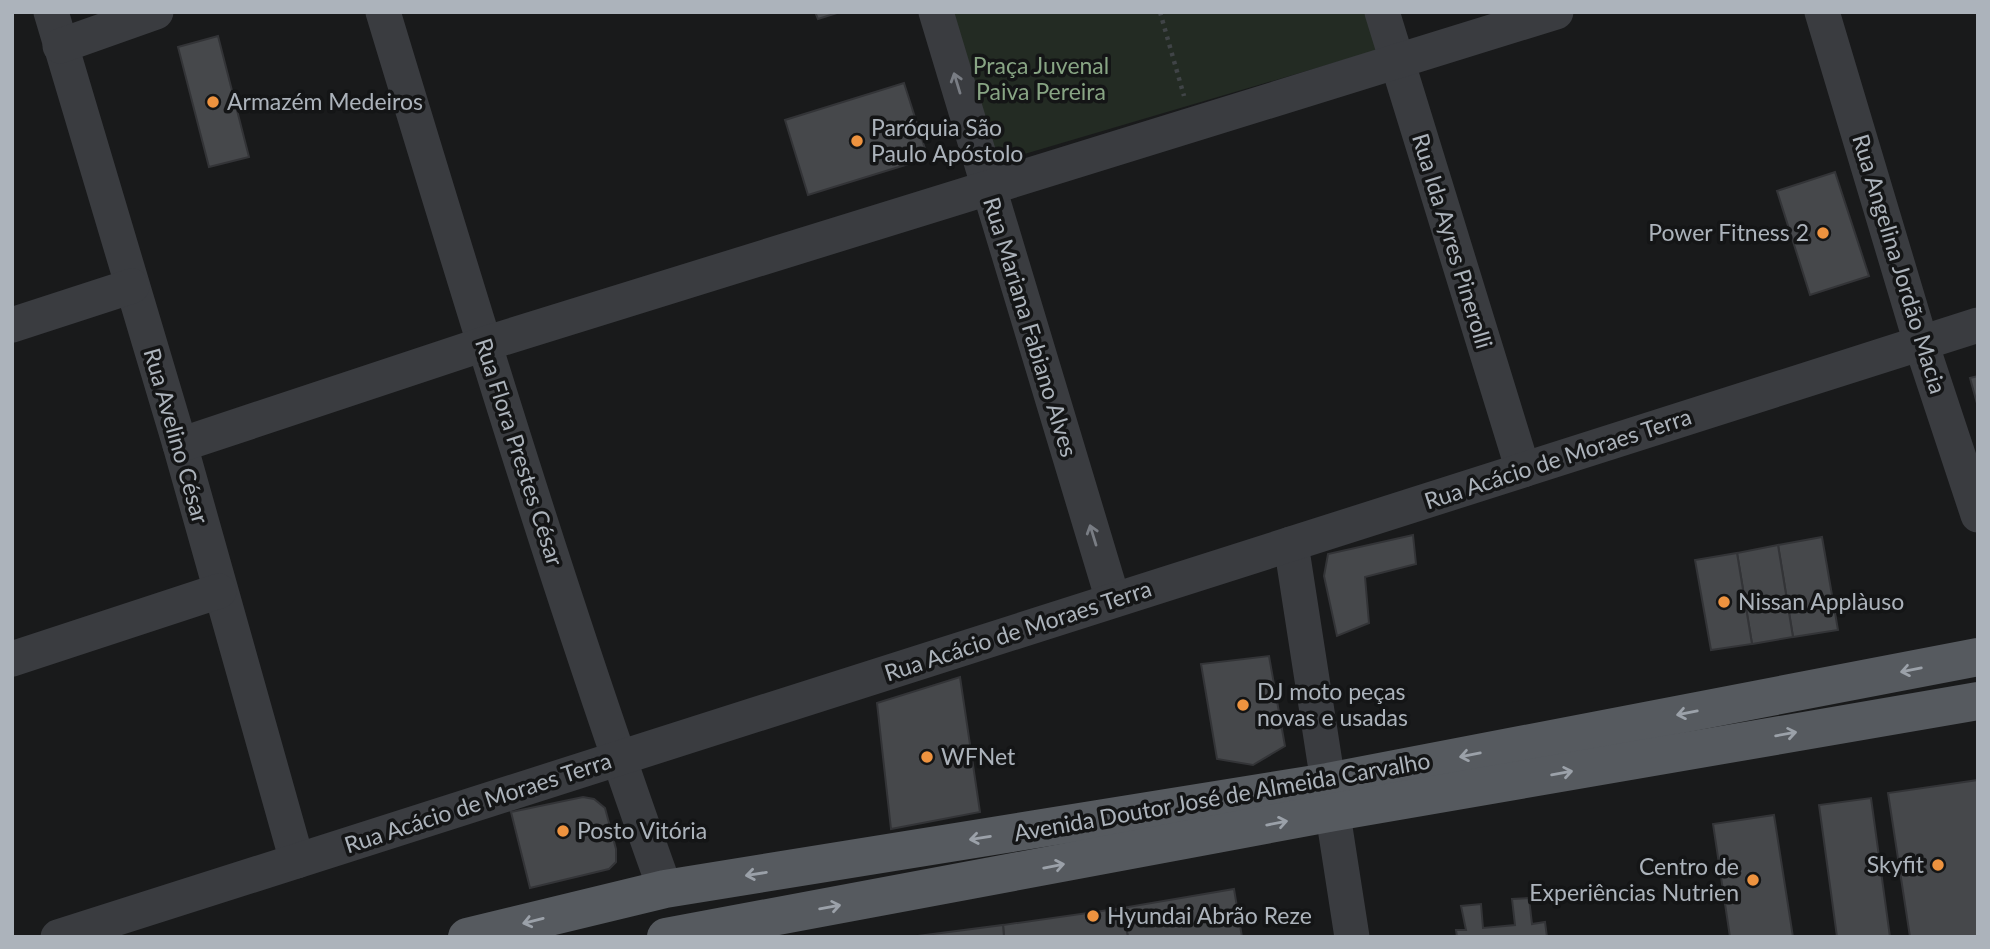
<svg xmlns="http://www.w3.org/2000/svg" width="1990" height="949" viewBox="0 0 1990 949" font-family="Lato,sans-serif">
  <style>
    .green { fill: #232b23 }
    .building { fill: #46484b; stroke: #333437; stroke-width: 2 }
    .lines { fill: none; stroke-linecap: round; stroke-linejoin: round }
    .path { stroke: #404447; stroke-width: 4.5; stroke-dasharray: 3.5 5; stroke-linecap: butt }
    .minor { stroke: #3a3c40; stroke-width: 35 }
    .major { stroke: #565a5f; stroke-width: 38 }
    .oneway { stroke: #797d84 }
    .oneway2 { stroke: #9ba1a9 }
    .poi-dot { fill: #ee933f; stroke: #141516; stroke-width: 2.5 }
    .labels { text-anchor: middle; stroke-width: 7; stroke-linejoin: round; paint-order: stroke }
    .park-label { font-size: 23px; fill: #88a584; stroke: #141516 }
    .poi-label { font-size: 23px; fill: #acb3bb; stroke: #141516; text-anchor: start }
    .street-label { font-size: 23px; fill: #acb3bb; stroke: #141516 }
  </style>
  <rect width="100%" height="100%" fill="#191a1b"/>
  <polygon class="green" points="948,12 1369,12 1381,49 994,163"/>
  <g class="building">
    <polygon points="815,12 840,12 818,19"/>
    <polygon points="218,36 249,157 209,167 178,47"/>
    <polygon points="904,83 928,158 808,195 785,120"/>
    <polygon points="1835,172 1869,276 1810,295 1777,191"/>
    <polygon points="1978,376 1978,407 1970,378"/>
    <polygon points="1413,535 1416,564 1365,577 1369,623 1337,636 1324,576 1328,554"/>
    <polygon points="1822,537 1838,630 1793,637 1778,545"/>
    <polygon points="1778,545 1793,637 1752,644 1737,553"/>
    <polygon points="1737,553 1752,644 1711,650 1695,560"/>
    <polygon points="1269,656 1285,746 1253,765 1217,759 1201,664"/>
    <polygon points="960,677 980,812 891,829 877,703"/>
    <polygon points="1978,780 1978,937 1910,937 1888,793"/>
    <polygon points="583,797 594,799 605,808 616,849 616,862 609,869 530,888 511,812"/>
    <polygon points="1871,798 1890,937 1837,937 1819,805"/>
    <polygon points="1774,815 1793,937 1730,937 1713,824"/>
    <polygon points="1234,889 1242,937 1128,937 1122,908"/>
    <polygon points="1529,898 1532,924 1545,922 1547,937 1457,937 1456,930 1466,930 1461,906 1481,904 1483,928 1515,925 1512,899"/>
    <polygon points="1122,908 1128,937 1004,937 1003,925"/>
    <polygon points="1003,925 1004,937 910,937"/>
  </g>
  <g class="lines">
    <polyline class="path" points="1160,12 1184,96"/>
    <g class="minor">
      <polyline points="51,12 180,445 297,861"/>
      <path d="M383,12c89,294 178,588 282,877"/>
      <polyline points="936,12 1113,600"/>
      <polyline points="1382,12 1523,470"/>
      <polyline points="1822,12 1921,343 1978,515"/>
      <polyline points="60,46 156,12"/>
      <polyline points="12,325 132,286"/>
      <polyline points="180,445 484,344 1556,12"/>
      <polyline points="1291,544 1352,937"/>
      <polyline points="12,659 219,591"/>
      <polyline points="58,937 1978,325"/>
    </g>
    <g class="major">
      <polyline points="467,937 665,889 1328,782 1978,657"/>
      <polyline points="666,937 1334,812 1978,701"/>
    </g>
  </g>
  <defs><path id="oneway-shaft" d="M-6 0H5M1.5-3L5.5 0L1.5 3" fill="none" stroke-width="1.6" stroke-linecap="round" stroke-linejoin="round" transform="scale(1.75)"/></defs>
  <g class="oneway">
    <use href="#oneway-shaft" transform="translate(957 83) rotate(-107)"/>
    <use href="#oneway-shaft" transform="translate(1093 535) rotate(-107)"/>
  </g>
  <g class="oneway2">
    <use href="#oneway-shaft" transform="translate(1911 670) rotate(169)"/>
    <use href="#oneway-shaft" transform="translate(1687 713) rotate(169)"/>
    <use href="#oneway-shaft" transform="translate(1786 734) rotate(-10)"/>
    <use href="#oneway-shaft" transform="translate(1470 755) rotate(169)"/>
    <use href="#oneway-shaft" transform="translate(1562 773) rotate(-10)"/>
    <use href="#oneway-shaft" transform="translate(1277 823) rotate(-11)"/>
    <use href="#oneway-shaft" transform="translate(980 838) rotate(171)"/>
    <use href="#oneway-shaft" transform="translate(1054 866) rotate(-11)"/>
    <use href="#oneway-shaft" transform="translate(756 874) rotate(171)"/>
    <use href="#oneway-shaft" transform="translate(830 907) rotate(-10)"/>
    <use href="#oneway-shaft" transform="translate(533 921) rotate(166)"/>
  </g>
  <g class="poi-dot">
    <circle cx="213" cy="102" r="7"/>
    <circle cx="857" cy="141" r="7"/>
    <circle cx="1823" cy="233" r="7"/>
    <circle cx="1724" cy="602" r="7"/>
    <circle cx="1243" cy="705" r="7"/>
    <circle cx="927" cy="757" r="7"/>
    <circle cx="563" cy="831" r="7"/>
    <circle cx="1938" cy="865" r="7"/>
    <circle cx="1753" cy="880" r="7"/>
    <circle cx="1093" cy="916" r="7"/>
  </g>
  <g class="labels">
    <g class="park-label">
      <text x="1041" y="74">Praça Juvenal<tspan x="1041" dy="26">Paiva Pereira</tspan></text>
    </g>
    <g class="poi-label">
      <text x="227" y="110">Armazém Medeiros</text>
      <text x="871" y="136">Paróquia São<tspan x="871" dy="26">Paulo Apóstolo</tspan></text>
      <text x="1809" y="241" text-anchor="end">Power Fitness 2</text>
      <text x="1738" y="610">Nissan Applàuso</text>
      <text x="1257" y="700">DJ moto peças<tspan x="1257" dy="26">novas e usadas</tspan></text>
      <text x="941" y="765">WFNet</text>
      <text x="577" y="839">Posto Vitória</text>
      <text x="1924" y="873" text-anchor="end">Skyfit</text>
      <text x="1739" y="875" text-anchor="end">Centro de<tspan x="1739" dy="26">Experiências Nutrien</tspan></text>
      <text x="1107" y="924">Hyundai Abrão Reze</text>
    </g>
    <g class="street-label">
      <text transform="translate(1452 241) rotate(73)" y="8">Rua Ida Ayres Pinerolli</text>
      <text transform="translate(1899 264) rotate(73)" y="8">Rua Angelina Jordão Macia</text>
      <text transform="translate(1030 327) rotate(73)" y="8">Rua Mariana Fabiano Alves</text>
      <text transform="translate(176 436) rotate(74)" y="8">Rua Avelino César</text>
      <text transform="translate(519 452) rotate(72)" y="8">Rua Flora Prestes César</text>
      <text transform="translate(1558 459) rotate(-18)" y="8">Rua Acácio de Moraes Terra</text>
      <text transform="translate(1018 631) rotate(-18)" y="8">Rua Acácio de Moraes Terra</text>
      <text transform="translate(1222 797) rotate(-10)" y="8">Avenida Doutor José de Almeida Carvalho</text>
      <text transform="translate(478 803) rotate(-18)" y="8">Rua Acácio de Moraes Terra</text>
    </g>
  </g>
  <rect width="1990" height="949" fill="none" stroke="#acb3bb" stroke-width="28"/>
</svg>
